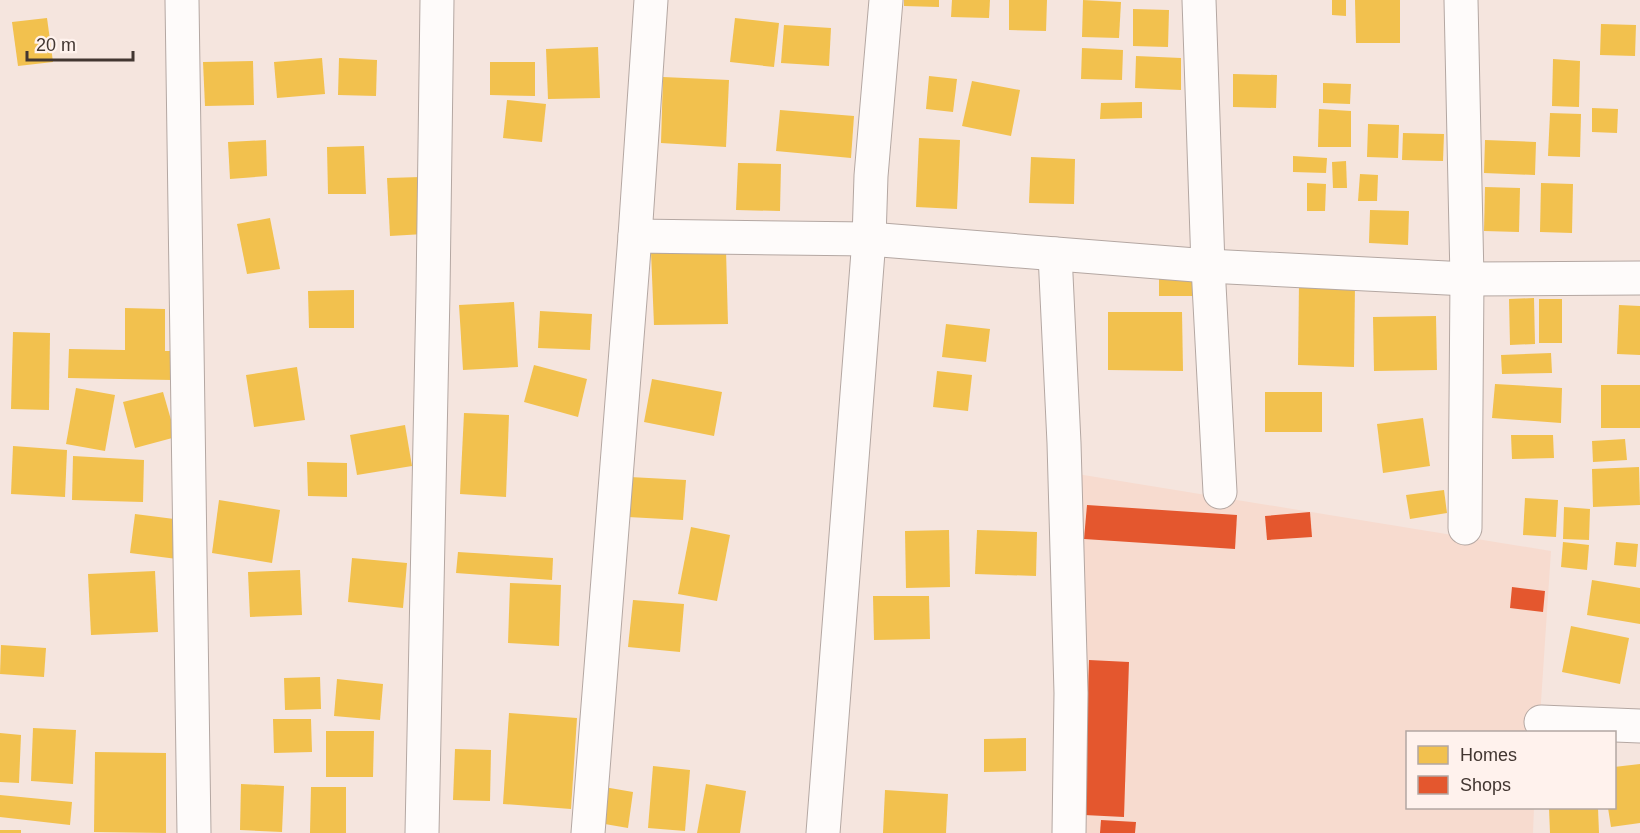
<svg xmlns="http://www.w3.org/2000/svg" width="1640" height="833" viewBox="0 0 1640 833" font-family="Arial,sans-serif">
  <style>
    .built { fill: #f7dbcf }
    .homes { fill: #f2c14e }
    .shops { fill: #e4572e }
    .lines { fill: none; stroke-linecap: round; stroke-linejoin: round }
    .minor-casing { stroke: #b4a7a2; stroke-width: 35 }
    .minor { stroke: #fefbfa; stroke-width: 33 }
  </style>
  <rect width="100%" height="100%" fill="#f5e5de"/>
  <polygon class="built" points="1065,472 1551,551 1539,732 1408,732 1408,808 1534,808 1533,833 1057,833"/>
  <g class="homes">
    <polygon points="904,0 939,0 939,7 904,6"/>
    <polygon points="952,0 990,0 989,18 951,17"/>
    <polygon points="1009,0 1047,0 1046,31 1009,30"/>
    <polygon points="1083,0 1121,2 1119,38 1082,37"/>
    <polygon points="1332,0 1346,0 1346,16 1332,15"/>
    <polygon points="1355,0 1400,0 1400,43 1356,43"/>
    <polygon points="1133,9 1169,10 1168,47 1133,46"/>
    <polygon points="47,18 53,62 18,66 12,22"/>
    <polygon points="735,18 779,23 774,67 730,62"/>
    <polygon points="1601,24 1636,25 1635,56 1600,55"/>
    <polygon points="784,25 831,28 829,66 781,63"/>
    <polygon points="598,47 600,98 548,99 546,49"/>
    <polygon points="1082,48 1123,50 1122,80 1081,79"/>
    <polygon points="1136,56 1181,58 1181,90 1135,88"/>
    <polygon points="322,58 325,94 277,98 274,62"/>
    <polygon points="339,58 377,60 376,96 338,95"/>
    <polygon points="1553,59 1580,61 1579,107 1552,106"/>
    <polygon points="253,61 254,105 205,106 203,62"/>
    <polygon points="490,62 535,62 535,96 490,95"/>
    <polygon points="1233,74 1277,75 1276,108 1233,107"/>
    <polygon points="929,76 957,79 953,112 926,109"/>
    <polygon points="663,77 729,80 726,147 661,143"/>
    <polygon points="972,81 1020,90 1011,136 962,126"/>
    <polygon points="1323,83 1351,84 1350,104 1323,103"/>
    <polygon points="507,100 546,104 542,142 503,138"/>
    <polygon points="1142,102 1142,118 1100,119 1101,103"/>
    <polygon points="1592,108 1618,109 1617,133 1592,132"/>
    <polygon points="1319,109 1351,111 1351,147 1318,147"/>
    <polygon points="780,110 854,116 851,158 776,151"/>
    <polygon points="1550,113 1581,114 1580,157 1548,156"/>
    <polygon points="1368,124 1399,125 1398,158 1367,157"/>
    <polygon points="1403,133 1444,134 1443,161 1402,160"/>
    <polygon points="919,138 960,140 957,209 916,207"/>
    <polygon points="266,140 267,176 230,179 228,142"/>
    <polygon points="1485,140 1536,142 1535,175 1484,173"/>
    <polygon points="364,146 366,194 328,194 327,147"/>
    <polygon points="1293,156 1327,158 1326,173 1293,172"/>
    <polygon points="1031,157 1075,159 1074,204 1029,203"/>
    <polygon points="1346,161 1347,188 1333,188 1332,162"/>
    <polygon points="738,163 781,164 780,211 736,210"/>
    <polygon points="1360,174 1378,175 1377,201 1358,201"/>
    <polygon points="421,177 424,234 390,236 387,178"/>
    <polygon points="1307,183 1326,184 1325,211 1307,211"/>
    <polygon points="1541,183 1573,184 1572,233 1540,232"/>
    <polygon points="1485,187 1520,188 1519,232 1484,231"/>
    <polygon points="1370,210 1409,211 1408,245 1369,243"/>
    <polygon points="270,218 280,269 247,274 237,224"/>
    <polygon points="726,250 728,324 654,325 651,252"/>
    <rect x="1159" y="273" width="38" height="23"/>
    <polygon points="1299,283 1355,284 1354,367 1298,365"/>
    <polygon points="354,290 354,328 309,328 308,291"/>
    <polygon points="1534,298 1535,344 1510,345 1509,299"/>
    <rect x="1539" y="299" width="23" height="44"/>
    <polygon points="514,302 518,367 463,370 459,305"/>
    <polygon points="1619,305 1640,306 1640,355 1617,354"/>
    <polygon points="125,308 165,309 165,351 172,351 172,380 68,378 69,349 125,350"/>
    <polygon points="540,311 592,314 590,350 538,348"/>
    <polygon points="1108,312 1182,312 1183,371 1108,370"/>
    <polygon points="1436,316 1437,370 1374,371 1373,317"/>
    <polygon points="946,324 990,329 986,362 942,357"/>
    <polygon points="13,332 50,333 49,410 11,409"/>
    <polygon points="1551,353 1552,373 1502,374 1501,355"/>
    <polygon points="534,365 587,379 578,417 524,402"/>
    <polygon points="297,367 305,420 254,427 246,375"/>
    <polygon points="937,371 972,375 968,411 933,407"/>
    <polygon points="652,379 722,392 714,436 644,422"/>
    <polygon points="1495,384 1562,388 1561,423 1492,418"/>
    <rect x="1601" y="385" width="39" height="43"/>
    <polygon points="76,388 115,395 105,451 66,444"/>
    <polygon points="163,392 176,437 135,448 123,402"/>
    <rect x="1265" y="392" width="57" height="40"/>
    <polygon points="464,413 509,415 506,497 460,494"/>
    <polygon points="1423,418 1430,466 1383,473 1377,424"/>
    <polygon points="405,425 412,466 357,475 350,435"/>
    <polygon points="1511,435 1553,435 1554,458 1512,459"/>
    <polygon points="1625,439 1627,460 1593,462 1592,441"/>
    <polygon points="13,446 67,450 65,497 11,494"/>
    <polygon points="73,456 144,460 143,502 72,500"/>
    <polygon points="307,462 347,463 347,497 308,496"/>
    <polygon points="1639,467 1640,505 1593,507 1592,469"/>
    <polygon points="630,477 686,480 683,520 628,517"/>
    <polygon points="1444,490 1447,513 1410,519 1406,495"/>
    <polygon points="1525,498 1558,500 1556,537 1523,535"/>
    <polygon points="219,500 280,510 272,563 212,553"/>
    <polygon points="1564,507 1590,509 1589,540 1563,539"/>
    <polygon points="135,514 182,520 177,559 130,553"/>
    <polygon points="691,527 730,535 717,601 678,594"/>
    <polygon points="949,530 950,587 906,588 905,531"/>
    <polygon points="977,530 1037,532 1036,576 975,574"/>
    <polygon points="1563,542 1589,545 1587,570 1561,567"/>
    <polygon points="1616,542 1638,544 1636,567 1614,565"/>
    <polygon points="458,552 553,558 552,580 456,573"/>
    <polygon points="352,558 407,563 403,608 348,602"/>
    <polygon points="300,570 302,615 250,617 248,572"/>
    <polygon points="155,571 158,632 91,635 88,574"/>
    <polygon points="1592,580 1640,588 1640,624 1587,615"/>
    <polygon points="510,583 561,585 559,646 508,643"/>
    <polygon points="873,596 929,596 930,639 874,640"/>
    <polygon points="633,600 684,604 680,652 628,647"/>
    <polygon points="1571,626 1629,638 1620,684 1562,672"/>
    <polygon points="1,645 46,648 44,677 0,674"/>
    <polygon points="320,677 321,709 285,710 284,678"/>
    <polygon points="337,679 383,684 380,720 334,716"/>
    <polygon points="509,713 577,718 571,809 503,804"/>
    <polygon points="273,719 311,719 312,752 274,753"/>
    <polygon points="33,728 76,730 73,784 31,781"/>
    <polygon points="326,731 374,731 373,777 326,777"/>
    <polygon points="0,733 21,735 19,783 0,782"/>
    <polygon points="1026,738 1026,771 984,772 984,739"/>
    <polygon points="455,749 491,750 490,801 453,800"/>
    <polygon points="95,752 166,753 166,833 94,832"/>
    <polygon points="1640,764 1640,823 1611,827 1608,808 1614,808 1614,767"/>
    <polygon points="653,766 690,770 685,831 648,828"/>
    <polygon points="241,784 284,786 282,832 240,830"/>
    <polygon points="706,784 746,791 740,833 697,833"/>
    <polygon points="311,787 346,787 346,833 310,833"/>
    <polygon points="604,787 633,792 628,828 599,823"/>
    <polygon points="885,790 948,794 946,833 883,833"/>
    <polygon points="0,795 72,802 70,825 0,817"/>
    <polygon points="1549,808 1598,808 1599,833 1550,833"/>
    <rect x="0" y="830" width="21" height="3"/>
  </g>
  <g class="shops">
    <polygon points="1087,505 1237,515 1235,549 1084,539"/>
    <polygon points="1310,512 1312,537 1267,540 1265,516"/>
    <polygon points="1512,587 1545,591 1543,612 1510,608"/>
    <polygon points="1089,660 1129,662 1124,817 1084,815"/>
    <polygon points="1101,820 1136,822 1135,833 1100,833"/>
  </g>
  <g class="lines">
    <g class="minor-casing">
      <g id="minor">
        <polyline points="182,0 194,833"/>
        <polyline points="1199,0 1208,266 1220,492"/>
        <polyline points="1461,0 1467,279 1465,528"/>
        <polyline points="635,236 869,239 1208,266 1467,279 1640,278"/>
        <polyline points="1055,254 1064,443 1071,693 1069,833"/>
        <polyline points="1541,722 1640,726"/>
        <polyline points="422,833 433,292 437,0"/>
        <polyline points="588,833 635,236 651,0"/>
        <polyline points="823,833 869,239 871,176 886,0"/>
      </g>
    </g>
    <use href="#minor" class="minor"/>
  </g>
  <rect x="1406" y="731" width="210" height="78" fill="#fff2ed" stroke="#b3a7a2" stroke-width="1.5"/>
  <rect x="1418" y="746" width="30" height="18" fill="#f2c14e" stroke="#b3a7a2" stroke-width="1.5"/>
  <text x="1460" y="761" font-size="18" fill="#423631">Homes</text>
  <rect x="1418" y="776" width="30" height="18" fill="#e4572e" stroke="#b3a7a2" stroke-width="1.5"/>
  <text x="1460" y="791" font-size="18" fill="#423631">Shops</text>
  <path d="M27 51v9h106v-9" fill="none" stroke="#423631" stroke-width="3"/>
  <text x="36" y="51" font-size="18" fill="#423631" stroke="#fff2ed" stroke-width="4.5" paint-order="stroke">20 m</text>
</svg>
